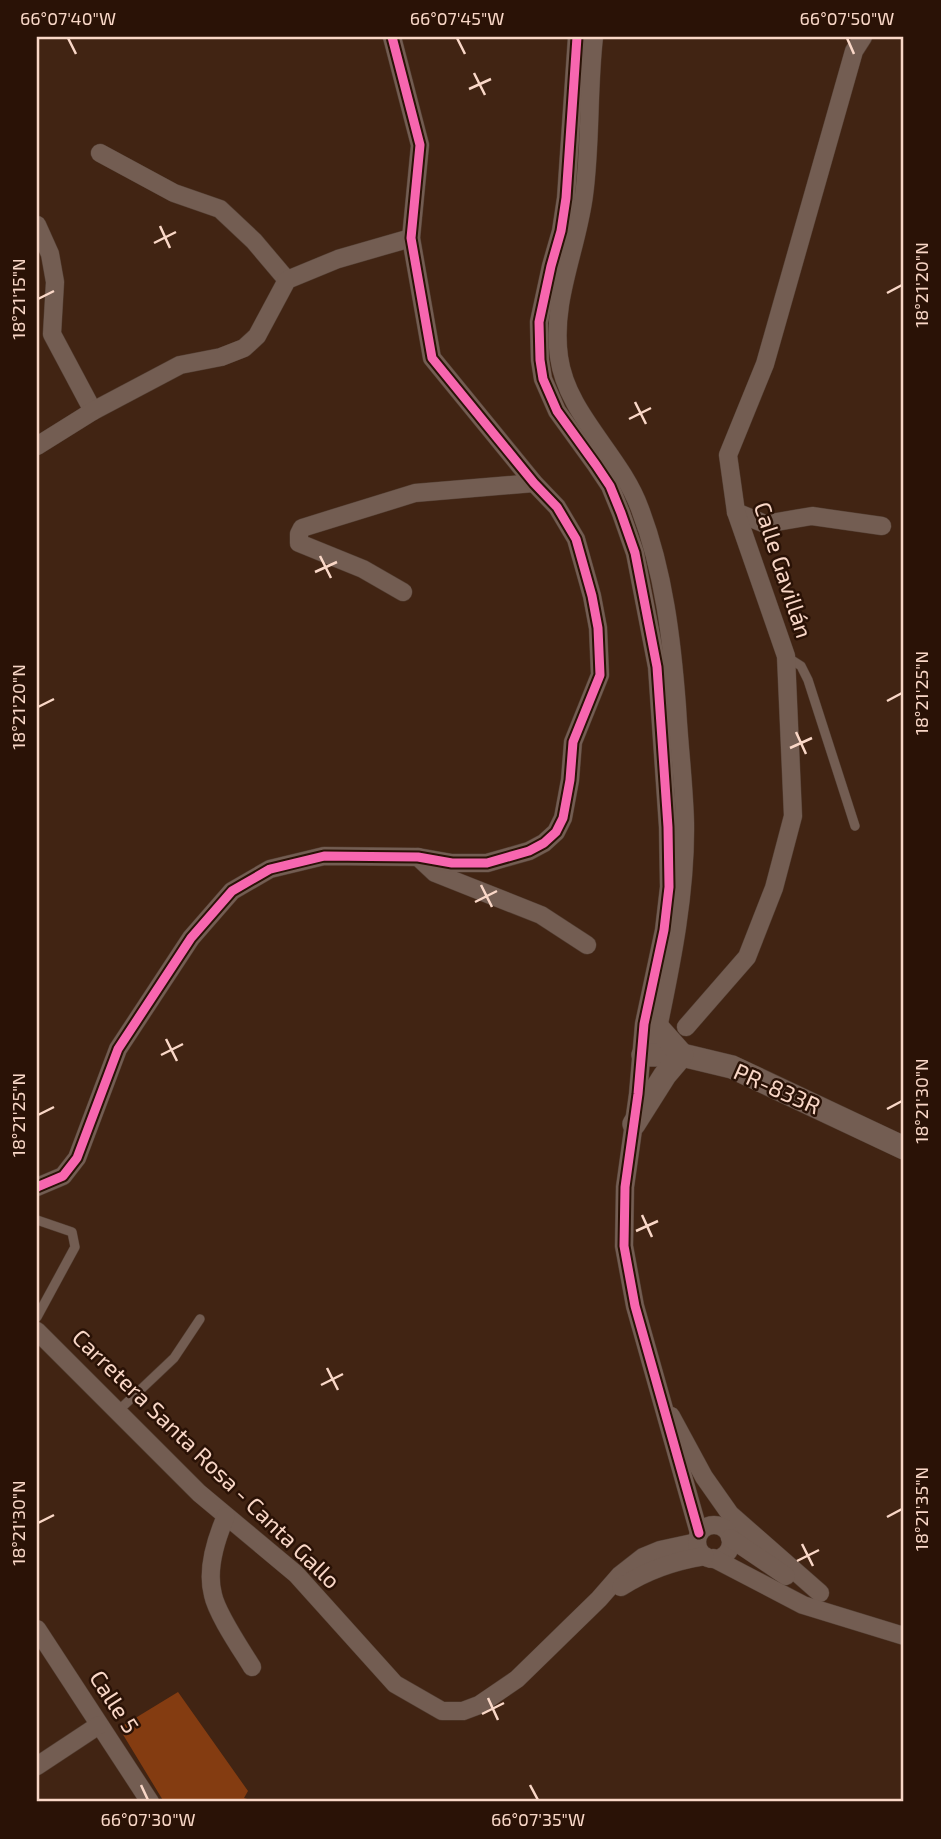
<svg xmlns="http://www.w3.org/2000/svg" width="941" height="1839" viewBox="0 0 941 1839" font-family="'Exo 2',sans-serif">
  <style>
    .green { fill: #843c11 }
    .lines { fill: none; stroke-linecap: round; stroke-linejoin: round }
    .service-casing { stroke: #533e32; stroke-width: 10 }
    .minor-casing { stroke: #533e32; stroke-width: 19 }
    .tertiary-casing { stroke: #533e32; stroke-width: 24 }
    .service { stroke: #735d52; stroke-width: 9 }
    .minor { stroke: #735d52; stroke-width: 18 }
    .tertiary { stroke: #735d52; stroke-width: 23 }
    .cycleway-casing { stroke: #2a1206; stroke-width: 13 }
    .cycleway { stroke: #f766af; stroke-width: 9 }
    .ticks { fill: none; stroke: #f9d7c7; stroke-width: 2.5 }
    .labels { text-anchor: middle; stroke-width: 5; stroke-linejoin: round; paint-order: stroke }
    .street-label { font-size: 23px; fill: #f9d7c7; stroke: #2a1206 }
    .neatline { fill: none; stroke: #f9d7c7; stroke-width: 2.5 }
    .ticks-label { font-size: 18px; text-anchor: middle; fill: #f9d7c7 }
  </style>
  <rect width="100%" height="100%" fill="#412413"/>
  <polygon class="green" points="178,1692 248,1791 244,1798 257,1802 164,1802 119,1728"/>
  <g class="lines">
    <g class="service-casing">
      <g id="service">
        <polyline points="787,657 801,666 808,680 855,826"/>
        <polyline points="37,1220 72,1232 75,1247 37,1317"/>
        <polyline points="118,1411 174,1358 200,1319"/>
      </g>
    </g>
    <g class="minor-casing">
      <g id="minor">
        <polyline points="577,37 566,198 561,231 551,266 539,322 540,360 543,379 557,411 596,465 610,486 621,513 635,553 657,667 668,827 669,887 664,930 644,1024 638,1094 625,1187 624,1246 635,1306 699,1533"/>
        <path d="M594,37c-6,52 -3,106 -10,158 -7,55 -33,106 -25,162 8,58 61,97 81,152 24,63 32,132 37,198 2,38 7,77 8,116 1,69 -13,138 -27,205l-5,9"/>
        <polyline points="100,153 174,193 220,209 254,241 287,280"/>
        <polyline points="37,225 50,254 55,282 52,334 93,411"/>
        <polyline points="37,446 93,411 180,365 221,357 244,348 257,336 287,280 338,259 411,238"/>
        <polyline points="736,512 765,524 812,516 882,526"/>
        <polyline points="403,592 363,569 299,543 299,534 302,528 415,493 534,483"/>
        <polyline points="418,857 435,873 541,915 587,945"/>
        <polyline points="686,1027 747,957 774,888 793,816 786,656 736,512 728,455 765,364 854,51 863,37"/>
        <polyline points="37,1187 63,1176 77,1158 118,1049 191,938 232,891 270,869 324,856 418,857 452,863 487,863 529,851 544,843 556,832 563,818 570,780 573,742 600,675 598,628 592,596 576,539 557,507 534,483 432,358 411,238 420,145 392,37"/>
        <polyline points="37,1331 199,1493 296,1574 395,1684 442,1711 463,1711 479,1705 517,1679 599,1599 620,1575 643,1557 660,1550 697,1542"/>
        <polyline points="671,1416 704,1477 730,1514 820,1593"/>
        <path d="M226,1516c-10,23 -20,53 -13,79 4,19 28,54 39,72"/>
        <circle cx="714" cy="1542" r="17"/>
        <polyline points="730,1538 786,1576"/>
        <polyline points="713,1558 803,1605 904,1636"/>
        <path d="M621,1587c26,-17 52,-26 84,-31"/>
        <polyline points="37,1629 150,1802"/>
        <polyline points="37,1766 99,1725"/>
      </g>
    </g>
    <g class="tertiary-casing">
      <g id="tertiary">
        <polyline points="643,1055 682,1055 732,1067 904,1148"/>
        <polyline points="634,1124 665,1075 682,1055 658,1028"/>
      </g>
    </g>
    <use href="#service" class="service"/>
    <use href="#minor" class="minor"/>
    <use href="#tertiary" class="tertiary"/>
    <g class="cycleway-casing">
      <g id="cycleway">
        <polyline points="577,37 566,198 561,231 551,266 539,322 540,360 543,379 557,411 596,465 610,486 621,513 635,553 657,667 668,827 669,887 664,930 644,1024 638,1094 625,1187 624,1246 635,1306 699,1533"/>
        <polyline points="37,1187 63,1176 77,1158 118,1049 191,938 232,891 270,869 324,856 418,857 452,863 487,863 529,851 544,843 556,832 563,818 570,780 573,742 600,675 598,628 592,596 576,539 557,507 534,483 432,358 411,238 420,145 392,37"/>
      </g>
    </g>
    <use href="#cycleway" class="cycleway"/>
  </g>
  <path class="ticks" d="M68,38l8,16M457,38l8,16M847,38l7,16M474,73l11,22M469,89l22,-10M160,226l10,22M154,243l22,-11M887,293l15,-8M38,299l16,-8M635,402l11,22M629,419l22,-11M320,556l11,22M315,572l22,-10M887,701l15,-8M38,707l16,-8M796,732l10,22M790,748l22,-10M481,885l11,22M475,902l22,-11M166,1039l11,22M161,1055l22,-11M887,1109l15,-8M38,1115l16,-8M642,1215l10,22M636,1231l22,-10M327,1368l11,22M321,1385l22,-11M887,1517l15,-8M38,1523l16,-8M802,1544l11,22M797,1561l22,-11M488,1698l10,22M482,1714l22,-11M141,1785l7,15M530,1785l8,15"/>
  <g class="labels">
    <g class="street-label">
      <text transform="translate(783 570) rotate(72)" y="8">Calle Gavillán</text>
      <text transform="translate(777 1089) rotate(24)" y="8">PR-833R</text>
      <text transform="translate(206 1459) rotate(44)" y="8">Carretera Santa Rosa - Canta Gallo</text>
      <text transform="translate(114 1702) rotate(57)" y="8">Calle 5</text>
    </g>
  </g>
  <rect width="941" height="1839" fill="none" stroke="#2a1206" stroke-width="77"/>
  <rect x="38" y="38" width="864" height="1762" class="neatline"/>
  <g class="ticks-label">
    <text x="68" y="25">66°07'40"W</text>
    <text x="457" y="25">66°07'45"W</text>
    <text x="847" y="25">66°07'50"W</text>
    <text transform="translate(922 285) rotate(-90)" y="6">18°21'20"N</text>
    <text transform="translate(19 299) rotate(-90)" y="6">18°21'15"N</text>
    <text transform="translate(922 693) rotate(-90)" y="6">18°21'25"N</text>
    <text transform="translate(19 707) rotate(-90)" y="6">18°21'20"N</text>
    <text transform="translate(922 1101) rotate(-90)" y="6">18°21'30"N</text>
    <text transform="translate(19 1115) rotate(-90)" y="6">18°21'25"N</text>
    <text transform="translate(922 1509) rotate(-90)" y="6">18°21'35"N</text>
    <text transform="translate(19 1523) rotate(-90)" y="6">18°21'30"N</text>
    <text x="148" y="1826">66°07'30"W</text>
    <text x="538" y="1826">66°07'35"W</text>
  </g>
</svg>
